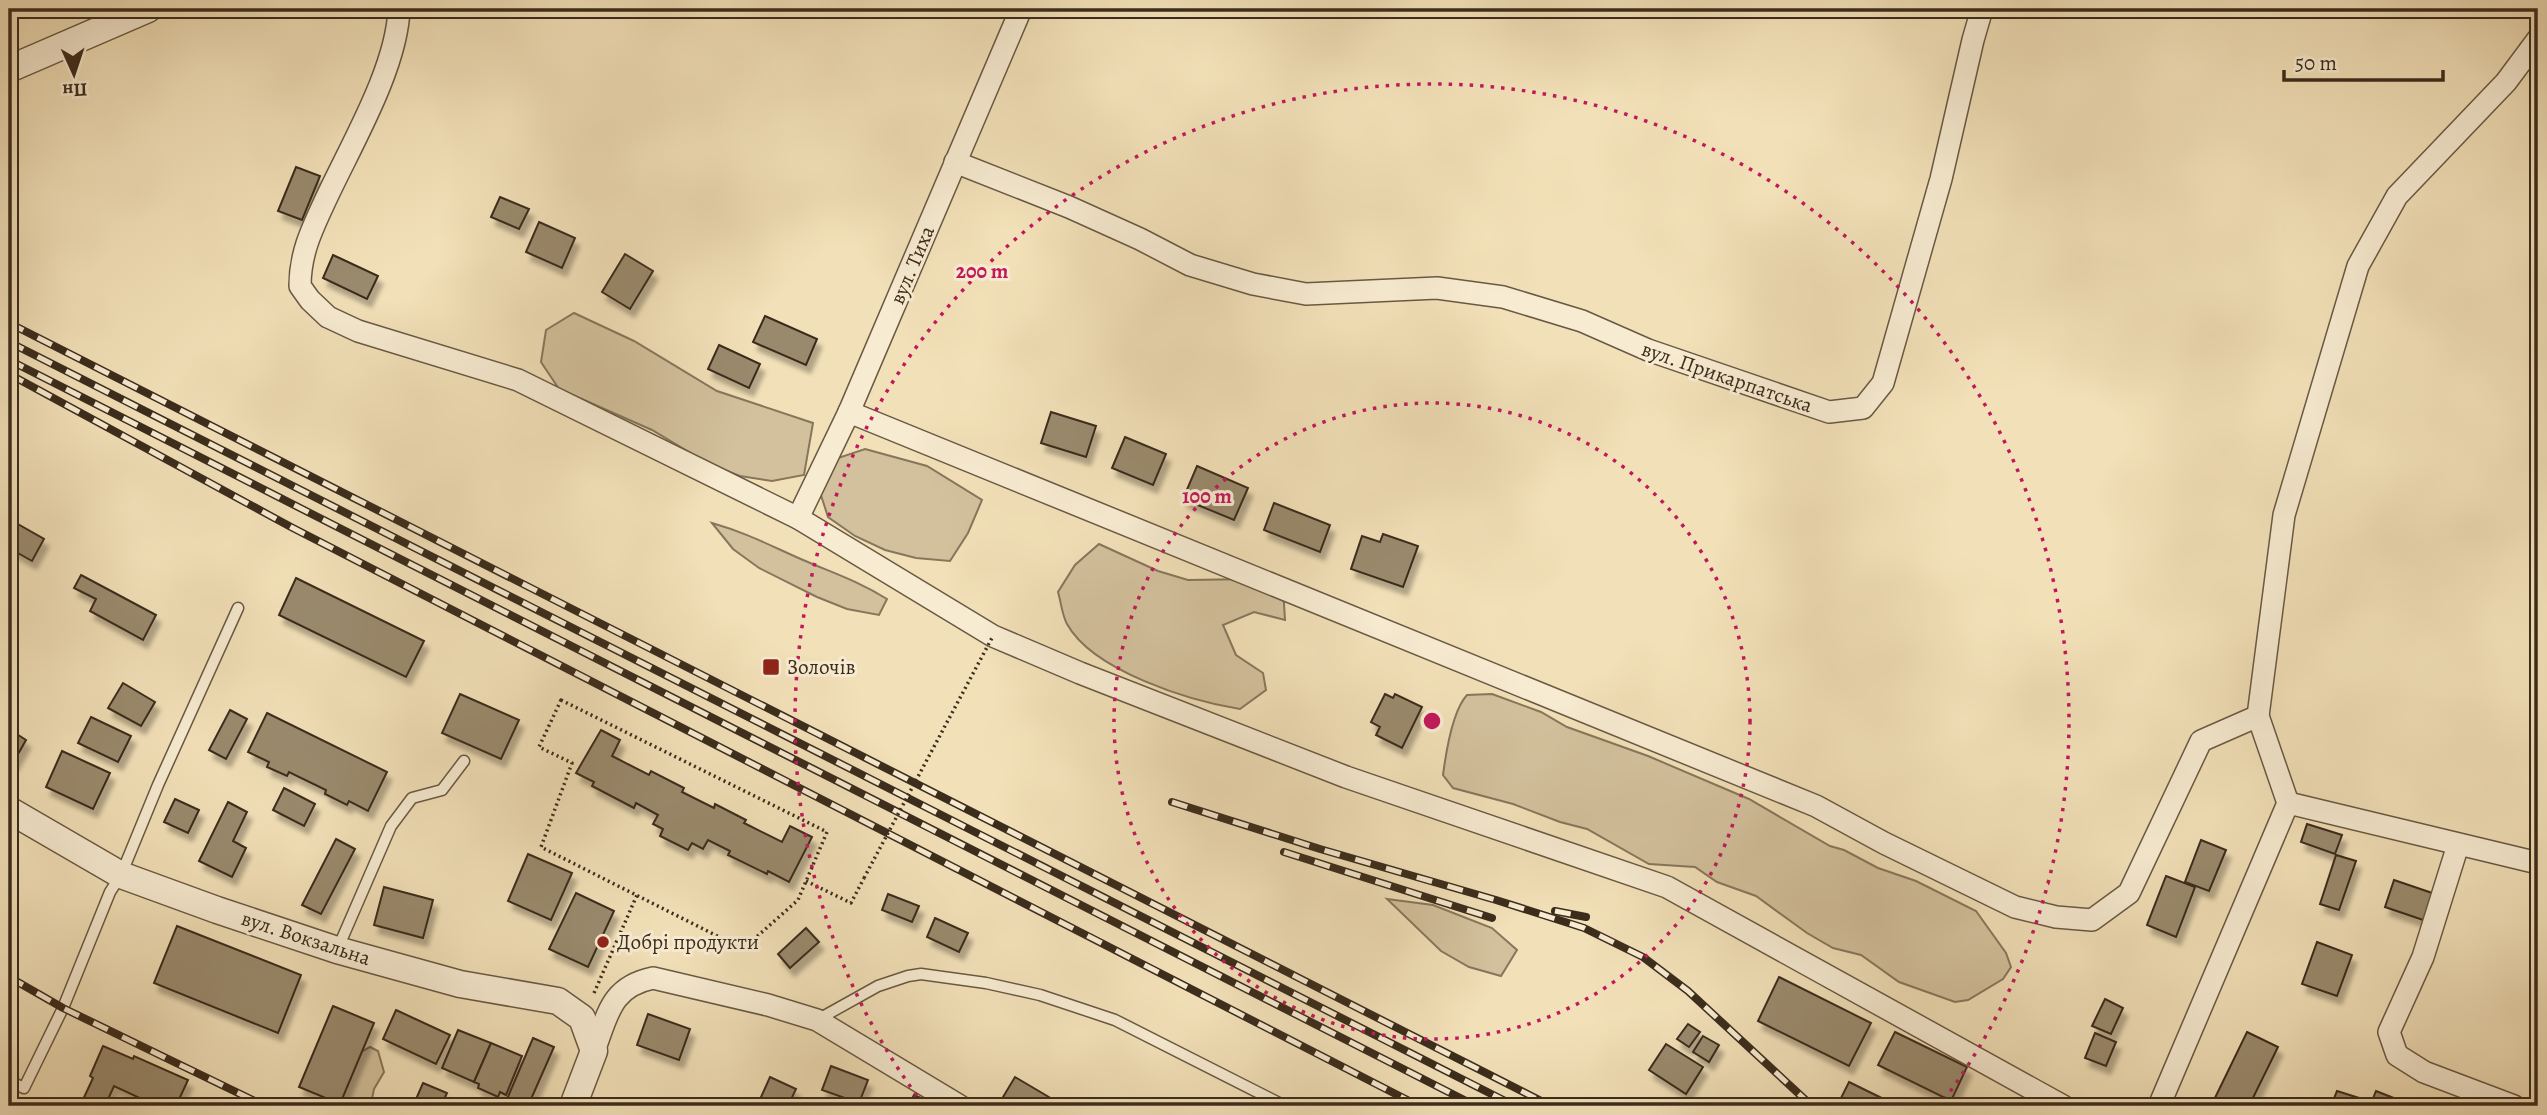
<svg xmlns="http://www.w3.org/2000/svg" width="2547" height="1115" viewBox="0 0 2547 1115" font-family="Alegreya,serif">
  <style>
    .green { fill: #d3c19d; stroke: #87765c; stroke-width: 2 }
    .building { fill: #9a8a6d; stroke: #3b2c1c; stroke-width: 2; filter: url(#shadow) }
    .lines { fill: none; stroke-linecap: round; stroke-linejoin: round }
    .service-casing { stroke: #695943; stroke-width: 13 }
    .minor-casing { stroke: #695943; stroke-width: 24 }
    .tertiary-casing { stroke: #695943; stroke-width: 29 }
    .path { stroke: #3b2c1c; stroke-width: 3.5; stroke-dasharray: 2 3.5; stroke-linecap: butt }
    .service { stroke: #f7ebd1; stroke-width: 10 }
    .minor { stroke: #f7ebd1; stroke-width: 21 }
    .tertiary { stroke: #f7ebd1; stroke-width: 26 }
    .rail-casing { stroke: #3b2c1c; stroke-width: 8 }
    .rail { stroke: #f7ebd1; stroke-width: 5; stroke-dasharray: 16; stroke-linecap: butt }
    .path-bridge { stroke: #3b2c1c; stroke-width: 3.5; stroke-dasharray: 2 3.5; stroke-linecap: butt }
    .ring { fill: none; stroke: #c2185b; stroke-width: 3.5; stroke-dasharray: 3.5 7 }
    .poi-dot { fill: #8f2418; stroke: #f7ebd1; stroke-width: 2.5 }
    .labels { text-anchor: middle; stroke-width: 6; stroke-linejoin: round; paint-order: stroke }
    .street-label { font-size: 21px; fill: #3b2c1c; stroke: #f7ebd1 }
    .poi-label { font-size: 21px; fill: #3b2c1c; stroke: #f7ebd1; text-anchor: start }
    .centre { fill: #c2185b; stroke: #f7ebd1; stroke-width: 3.5 }
    .ring-label { font-size: 21px; text-anchor: middle; font-weight: bold; fill: #c2185b; stroke: #f7ebd1; stroke-width: 6; stroke-linejoin: round; paint-order: stroke }
  </style>
  <defs>
    <filter id="shadow"><feDropShadow dx="4.5" dy="8" stdDeviation="2" flood-color="#0004"/></filter>
  </defs>
  <rect width="100%" height="100%" fill="#f2e0b8"/>
  <filter id="stains"><feTurbulence type="fractalNoise" baseFrequency=".00286" numOctaves="4"/><feColorMatrix values="0 0 0 0 .2 0 0 0 0 .09 0 0 0 0 .02 0 0 0 .5 -.17"/></filter>
  <radialGradient id="worn" r=".72"><stop offset=".6" stop-color="#630" stop-opacity="0"/><stop offset="1" stop-color="#630" stop-opacity=".3"/></radialGradient>
  <g class="green">
    <polygon points="574,313 634,341 717,391 813,423 804,475 772,481 740,476 709,464 652,430 559,389 541,362 546,330"/>
    <polygon points="865,449 927,466 982,500 968,533 950,561 916,558 885,550 855,536 828,517 818,486 835,459"/>
    <path d="M712,523c35,10 59,23 91,37 30,13 55,21 84,39l-8,16 -32,-6 -30,-12 -58,-29 -26,-19z"/>
    <path d="M1099,544l59,27 30,9 64,-1 31,9 2,32 -31,-8 -31,13 13,30 27,18 3,17 -26,19c-50,-8 -147,-38 -173,-85 -5,-9 -6,-22 -9,-32l17,-27z"/>
    <path d="M1492,694l49,18 26,15 81,29 101,43 81,47 14,4 34,18 38,13 60,30 30,42 5,14 -8,12 -35,21 -13,2 -56,-20 -38,-27 -28,-7 -26,-15 -51,-37 -39,-14 -22,-15 -46,-3 -62,-35 -27,-7 -47,-18 -60,-16 -10,-13c3,-23 9,-64 24,-80z"/>
    <polygon points="1387,899 1433,905 1492,928 1517,950 1501,976 1469,967 1441,951"/>
    <polygon points="370,1047 378,1051 384,1072 374,1089 371,1104 369,1106 336,1106 336,1093 354,1056"/>
  </g>
  <g class="building">
    <polygon points="296,167 320,176 302,220 278,211"/>
    <polygon points="500,197 529,209 519,229 491,217"/>
    <polygon points="539,222 575,238 562,268 526,252"/>
    <polygon points="625,254 653,271 630,309 602,292"/>
    <polygon points="333,255 378,276 367,299 323,278"/>
    <polygon points="765,316 817,339 806,365 753,342"/>
    <polygon points="719,345 760,364 749,388 708,369"/>
    <polygon points="1051,412 1096,426 1086,457 1041,443"/>
    <polygon points="1125,437 1166,454 1153,485 1112,468"/>
    <polygon points="1197,466 1248,488 1234,520 1183,499"/>
    <polygon points="1274,503 1330,525 1320,552 1264,530"/>
    <polygon points="9,519 44,539 32,561 9,548"/>
    <polygon points="1383,534 1418,546 1403,587 1351,569 1362,536 1380,542"/>
    <polygon points="81,575 156,615 143,640 90,611 96,599 74,588"/>
    <polygon points="296,578 424,641 406,677 279,615"/>
    <polygon points="123,683 155,702 141,726 108,708"/>
    <polygon points="460,694 519,720 501,759 442,733"/>
    <polygon points="1385,694 1393,698 1395,694 1422,707 1402,748 1376,735 1380,727 1371,722"/>
    <polygon points="230,710 247,719 226,759 209,750"/>
    <polygon points="267,713 387,772 368,811 349,801 347,805 325,794 326,790 289,772 287,776 267,767 269,762 248,752"/>
    <polygon points="91,717 131,736 118,762 78,743"/>
    <polygon points="9,729 26,740 13,763 9,760"/>
    <polygon points="601,730 620,740 612,756 649,775 651,771 684,788 682,792 714,808 715,804 746,820 744,823 782,842 790,826 812,837 789,882 768,871 767,874 728,855 730,851 708,840 703,849 692,843 688,850 660,836 663,829 653,824 658,815 636,803 634,808 592,786 594,782 576,773"/>
    <polygon points="62,751 110,773 93,809 46,787"/>
    <polygon points="284,788 315,804 304,826 273,810"/>
    <polygon points="175,799 199,810 188,833 164,822"/>
    <polygon points="228,802 247,812 233,841 246,848 232,877 199,861"/>
    <polygon points="2307,824 2342,835 2335,854 2301,842"/>
    <polygon points="336,839 355,849 321,914 302,905"/>
    <polygon points="2201,840 2226,850 2209,891 2185,882"/>
    <polygon points="528,854 572,873 551,920 508,901"/>
    <polygon points="2336,855 2356,861 2339,910 2320,904"/>
    <polygon points="2166,876 2195,887 2176,937 2147,925"/>
    <polygon points="2394,880 2435,894 2426,921 2385,907"/>
    <polygon points="384,887 433,900 423,938 374,925"/>
    <polygon points="576,893 614,911 588,967 549,949"/>
    <polygon points="888,894 919,906 912,922 882,910"/>
    <polygon points="935,918 968,933 959,952 927,937"/>
    <polygon points="177,926 301,975 278,1033 154,983"/>
    <polygon points="806,928 819,942 790,968 778,954"/>
    <polygon points="2317,942 2352,955 2337,996 2302,984"/>
    <polygon points="1779,977 1871,1023 1849,1066 1758,1021"/>
    <polygon points="2105,999 2123,1008 2111,1034 2092,1026"/>
    <polygon points="333,1006 374,1023 340,1104 299,1087"/>
    <polygon points="396,1010 450,1035 436,1064 383,1039"/>
    <polygon points="648,1014 690,1029 679,1060 637,1045"/>
    <polygon points="1688,1024 1700,1032 1689,1047 1677,1039"/>
    <polygon points="458,1030 491,1043 474,1082 442,1068"/>
    <polygon points="1895,1032 1967,1067 1951,1101 1878,1065"/>
    <polygon points="2247,1032 2278,1047 2249,1106 2211,1106"/>
    <polygon points="2095,1033 2116,1042 2106,1066 2085,1058"/>
    <polygon points="1703,1036 1719,1045 1709,1062 1693,1052"/>
    <polygon points="533,1038 554,1047 528,1106 504,1106"/>
    <polygon points="491,1043 522,1056 506,1095 500,1092 498,1097 478,1088 479,1084 474,1082"/>
    <polygon points="1666,1044 1703,1067 1686,1094 1649,1070"/>
    <polygon points="103,1046 133,1059 134,1056 188,1080 176,1106 157,1106 114,1086 105,1106 80,1106 93,1078 90,1076"/>
    <polygon points="831,1066 868,1080 859,1103 822,1090"/>
    <polygon points="770,1077 796,1089 788,1106 757,1106"/>
    <polygon points="1015,1077 1059,1103 1057,1106 1020,1106 1003,1097"/>
    <polygon points="1849,1082 1898,1106 1838,1104"/>
    <polygon points="423,1083 447,1093 441,1106 413,1106"/>
    <polygon points="2337,1091 2359,1098 2356,1106 2331,1106"/>
    <polygon points="2376,1091 2414,1106 2370,1106"/>
    <polygon points="914,1095 939,1106 908,1106"/>
  </g>
  <g class="lines">
    <g class="service-casing">
      <g id="service">
        <polyline points="338,948 391,826 412,798 442,790 464,761"/>
        <polyline points="817,1020 878,986 908,976 921,974 986,983 1040,995 1115,1020 1285,1106"/>
        <polyline points="9,1081 24,1088 63,1008 110,892 121,875 158,785 238,608"/>
      </g>
    </g>
    <g class="minor-casing">
      <g id="minor">
        <path d="M399,9c-2,59 -48,136 -73,190 -14,30 -26,54 -26,87l10,14 18,17 30,14 160,49 280,138 195,118 87,37 266,104 321,110 396,219"/>
        <polyline points="955,162 1069,207 1140,239 1190,265 1253,284 1306,294 1437,288 1503,297 1582,321 1648,350 1829,412 1863,408 1883,383 1941,179 1973,40 1982,9"/>
        <polyline points="849,412 1816,806 1884,843 2015,907 2056,917 2092,920 2129,893 2201,741 2258,716 2288,803 2159,1106"/>
        <polyline points="798,518 849,412 1021,9"/>
        <polyline points="2258,716 2284,515 2358,266 2397,196 2506,82 2538,39"/>
        <polyline points="2288,803 2538,863"/>
        <polyline points="2458,845 2423,957 2389,1032 2397,1055 2424,1072 2514,1106"/>
        <path d="M594,1051c14,-36 16,-64 59,-73l115,27 49,15 143,86"/>
      </g>
    </g>
    <g class="tertiary-casing">
      <g id="tertiary">
        <polyline points="9,69 148,9"/>
        <polyline points="9,810 121,875 217,910 337,950 460,984 558,1001 582,1018 594,1051 573,1106"/>
      </g>
    </g>
    <g class="path">
      <polygon points="561,700 827,832 798,900 743,949 541,847 572,763 539,747"/>
      <polyline points="806,881 851,903 864,878"/>
      <polyline points="594,993 637,895"/>
    </g>
    <use href="#service" class="service"/>
    <use href="#minor" class="minor"/>
    <use href="#tertiary" class="tertiary"/>
    <g class="rail-casing">
      <g id="rail">
        <polyline points="9,323 1551,1106"/>
        <polyline points="9,342 1515,1106"/>
        <polyline points="9,360 1476,1106"/>
        <polyline points="9,374 291,527 1419,1106"/>
        <polyline points="1172,802 1320,849 1496,900 1584,928 1643,957 1688,991 1812,1106"/>
        <polyline points="1284,852 1492,918"/>
        <polyline points="1555,911 1586,917"/>
        <polyline points="9,977 63,1008 265,1106"/>
      </g>
    </g>
    <use href="#rail" class="rail"/>
    <polyline class="path-bridge" points="864,878 993,636"/>
  </g>
  <g class="ring">
    <circle cx="1432" cy="721" r="318"/>
    <path d="M923 1104A637 637 0 1 1 1941 1104"/>
  </g>
  <g class="poi-dot">
    <rect x="762" y="658" width="18" height="18" rx="3.5"/>
    <circle cx="603" cy="942" r="7"/>
  </g>
  <g class="labels">
    <g class="street-label">
      <text transform="translate(912 265) rotate(-67)" y="7">вул. Тиха</text>
      <text transform="translate(1727 377) rotate(19)" y="7">вул. Прикарпатська</text>
      <text transform="translate(306 938) rotate(18)" y="7">вул. Вокзальна</text>
    </g>
    <g class="poi-label">
      <text x="787" y="674">Золочів</text>
      <text x="617" y="949">Добрі продукти</text>
    </g>
  </g>
  <circle cx="1432" cy="721" r="10" class="centre"/>
  <g class="ring-label">
    <text x="982" y="278">200 m</text>
    <text x="1207" y="503">100 m</text>
  </g>
  <rect width="2547" height="1115" fill="none" stroke="#f2e0b8" stroke-width="35"/>
  <rect x="10" y="10" width="2526" height="1094" fill="none" stroke="#3b2c1c" stroke-width="3.5"/>
  <rect x="18" y="18" width="2512" height="1080" fill="none" stroke="#3b2c1c" stroke-width="2"/>
  <g transform="translate(74 74) rotate(177)" stroke="#f7ebd1" stroke-width="5" paint-order="stroke">
  <path d="M0-5L12 26L0 18L-12 26Z" fill="#3b2c1c"/>
  <text y="-10" font-size="19" font-weight="bold" text-anchor="middle" fill="#3b2c1c">Пн</text>
  </g>
  <path d="M2284 70v10h159v-10" fill="none" stroke="#3b2c1c" stroke-width="3.5"/>
  <text x="2295" y="70" font-size="21" fill="#3b2c1c" stroke="#f7ebd1" stroke-width="5" paint-order="stroke">50 m</text>
  <rect width="100%" height="100%" filter="url(#stains)"/>
  <rect width="100%" height="100%" fill="url(#worn)"/>
</svg>
